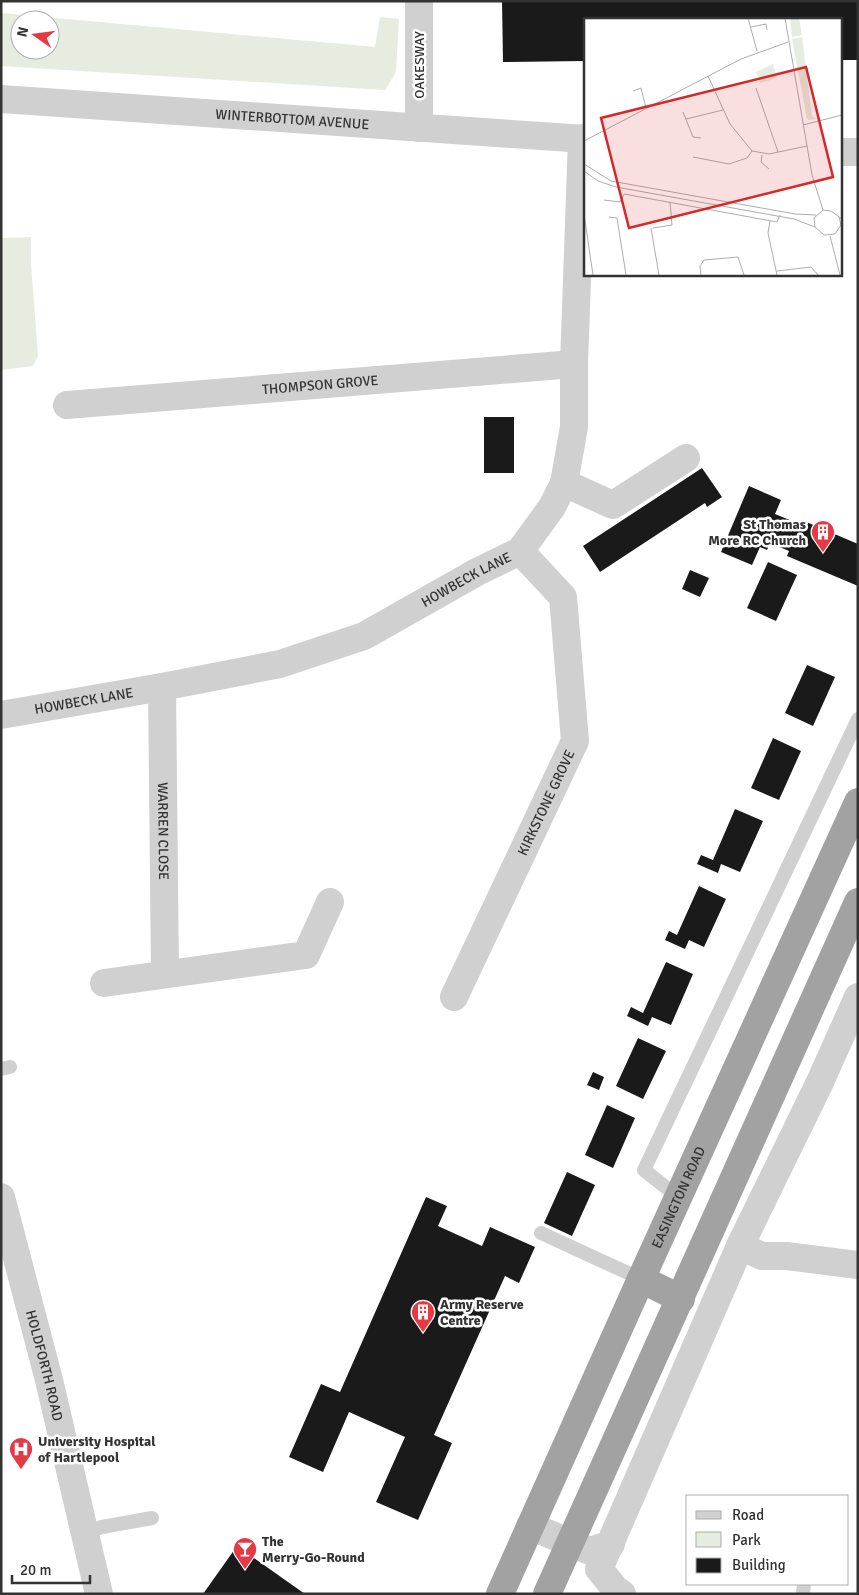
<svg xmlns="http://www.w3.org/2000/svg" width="859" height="1595" viewBox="0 0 859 1595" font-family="Signika,sans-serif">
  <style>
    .green { fill: #e6ecdf; fill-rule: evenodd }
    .building { fill: #1a1a1a }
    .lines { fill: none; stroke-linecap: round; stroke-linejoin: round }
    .service { stroke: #d0d0d0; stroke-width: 14 }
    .minor { stroke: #d0d0d0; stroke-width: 28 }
    .tertiary { stroke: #d0d0d0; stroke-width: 28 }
    .trunk { stroke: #a2a2a2; stroke-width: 28 }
    .labels { text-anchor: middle; stroke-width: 5; stroke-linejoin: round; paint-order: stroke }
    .street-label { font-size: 14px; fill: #333; stroke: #fff }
    .poi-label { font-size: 14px; font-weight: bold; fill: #333; stroke: #fff; text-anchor: start }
    .inset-road { fill: none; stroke: #adadad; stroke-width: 1 }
    .view { fill: #d62828; fill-opacity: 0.15; stroke: #d62828; stroke-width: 2.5 }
    .inset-edge { fill: none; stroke: #333; stroke-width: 2.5 }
  </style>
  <rect width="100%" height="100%" fill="#fff"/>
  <g class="green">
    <path d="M1,13l374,34 5,-30 19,2 -3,53 -11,18 -384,-24zM20,20h30v30h-30z"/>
    <polygon points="31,237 31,264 38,356 33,366 1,370 1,238"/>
  </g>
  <g class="building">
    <polygon points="502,1 858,1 858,60 840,60 840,19 585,19 585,61 503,62"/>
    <rect x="484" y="417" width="30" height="56"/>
    <polygon points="702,468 722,497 707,507 705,503 600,572 583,546"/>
    <polygon points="749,486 781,500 775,514 802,525 804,521 858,544 858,586 787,556 789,551 770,543 767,550 760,547 752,565 721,552"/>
    <polygon points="768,562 797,575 776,621 747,608"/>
    <polygon points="690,570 709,578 700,597 682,589"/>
    <polygon points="807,665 835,677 813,726 785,713"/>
    <polygon points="773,738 801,751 779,800 751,788"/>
    <polygon points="735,809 763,821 740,872 721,864 718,873 697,864 701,855 713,860"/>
    <polygon points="699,886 726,899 704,947 689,940 685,949 665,940 669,931 677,935"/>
    <polygon points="666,962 693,974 671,1025 652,1017 648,1026 627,1016 631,1007 643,1013"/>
    <polygon points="638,1038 666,1051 643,1099 616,1086"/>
    <polygon points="593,1072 604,1077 599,1090 587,1085"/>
    <polygon points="607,1105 635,1118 613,1168 585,1155"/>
    <polygon points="567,1172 595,1185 572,1236 544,1223"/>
    <polygon points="426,1197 447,1206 438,1226 482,1246 490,1227 535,1247 519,1283 505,1276 434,1435 452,1443 418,1520 376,1502 405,1437 349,1412 323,1472 289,1457 321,1384 340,1392"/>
    <polygon points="237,1546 305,1594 203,1594"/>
  </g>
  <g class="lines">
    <g class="service">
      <polyline points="1,1069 10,1067"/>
      <polyline points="678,1197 644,1170 858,719"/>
      <polyline points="541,1233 641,1279"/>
      <polyline points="84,1533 102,1527 152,1518"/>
      <polyline points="803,1594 804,1584"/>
    </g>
    <g class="minor">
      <polyline points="419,128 419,1"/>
      <path id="s1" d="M67,405l507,-41"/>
      <polyline points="564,483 613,505 686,458"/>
      <path id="s2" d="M162,687l3,287"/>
      <path id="s3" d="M1,715l161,-28 118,-23 84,-28 113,-64 43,-21 32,-44 12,-24 10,-56v-63l8,-226"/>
      <polyline points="104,983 306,955 330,902"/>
      <path id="s4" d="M454,997l121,-256 -12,-144 -43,-46"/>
      <polyline points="740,1246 762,1256 786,1256 858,1265"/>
      <polyline points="530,1526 590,1551 611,1544"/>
      <polyline points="622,1594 616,1590 599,1569 740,1246 820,1082 858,997"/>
    </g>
    <g class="tertiary">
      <path id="s5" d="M1,99l584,40"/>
      <polyline points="840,152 858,152"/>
      <path id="s6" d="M1,1197l48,183 50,214"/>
    </g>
    <g class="trunk">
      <polyline points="641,1279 681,1299"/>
      <path id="s7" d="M500,1594l141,-315 217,-477"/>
      <polyline points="547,1594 858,902"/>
    </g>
  </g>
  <defs>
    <g id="building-pin" transform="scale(1.25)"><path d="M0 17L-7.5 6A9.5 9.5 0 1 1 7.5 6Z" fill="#e63946" stroke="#fff"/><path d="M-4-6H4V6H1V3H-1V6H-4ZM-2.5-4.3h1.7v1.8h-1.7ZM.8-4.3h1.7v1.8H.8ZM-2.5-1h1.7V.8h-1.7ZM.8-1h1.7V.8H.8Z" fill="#fff"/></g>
    <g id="hospital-pin" transform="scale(1.25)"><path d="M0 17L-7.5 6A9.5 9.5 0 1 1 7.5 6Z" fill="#e63946" stroke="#fff"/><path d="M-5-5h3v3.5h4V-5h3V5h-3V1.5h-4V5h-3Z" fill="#fff"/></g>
    <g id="bar-pin" transform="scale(1.25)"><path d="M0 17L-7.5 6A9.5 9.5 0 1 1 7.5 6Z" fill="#e63946" stroke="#fff"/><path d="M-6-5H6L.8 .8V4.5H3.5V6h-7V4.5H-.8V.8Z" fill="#fff"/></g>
  </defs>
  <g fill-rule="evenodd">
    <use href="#building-pin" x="823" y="532"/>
    <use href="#building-pin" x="423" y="1312"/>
    <use href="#hospital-pin" x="21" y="1449"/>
    <use href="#bar-pin" x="245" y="1549"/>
  </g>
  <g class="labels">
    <g class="street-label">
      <text transform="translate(419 65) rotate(-90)" y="5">OAKESWAY</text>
      <text dy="5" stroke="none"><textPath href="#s5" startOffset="292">WINTERBOTTOM AVENUE</textPath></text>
      <text dy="5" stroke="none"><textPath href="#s1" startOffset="254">THOMPSON GROVE</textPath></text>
      <text dy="5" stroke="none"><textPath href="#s3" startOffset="489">HOWBECK LANE</textPath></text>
      <text dy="5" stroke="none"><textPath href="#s3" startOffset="84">HOWBECK LANE</textPath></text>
      <text dy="5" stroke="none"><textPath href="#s4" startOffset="215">KIRKSTONE GROVE</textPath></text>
      <text dy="5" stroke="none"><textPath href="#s2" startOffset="144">WARREN CLOSE</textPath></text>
      <text dy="5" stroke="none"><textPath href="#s7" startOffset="435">EASINGTON ROAD</textPath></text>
      <text dy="5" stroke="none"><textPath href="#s6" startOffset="174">HOLDFORTH ROAD</textPath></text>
    </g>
    <g class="poi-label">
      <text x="806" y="529" text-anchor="end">St Thomas<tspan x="806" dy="16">More RC Church</tspan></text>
      <text x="440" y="1309">Army Reserve<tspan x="440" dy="16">Centre</tspan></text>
      <text x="38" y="1446">University Hospital<tspan x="38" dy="16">of Hartlepool</tspan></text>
      <text x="262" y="1546">The<tspan x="262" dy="16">Merry-Go-Round</tspan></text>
    </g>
  </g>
  <g transform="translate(584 18)">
    <rect width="258" height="258" fill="#fff"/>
    <path d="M206,0h9l3,17 -10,2zM218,19l10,79 4,3 -7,1 -2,-1 -15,-80zM189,46l4,14 -17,5 -4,-11z" fill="#e6ecdf"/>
    <path class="inset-road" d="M164,0l9,33M201,0l27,157 11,35M167,9l15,-3 1,6M124,58l22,48 22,27 17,3 38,-8M172,70l22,64M49,73l8,-3 5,20M99,94l10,25 8,1M102,101l37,-9M219,107l39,-10M0,123l157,-82 47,-17M178,137l-1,7 8,7M109,139l36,7 18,-6 5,-7M0,146l27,17 184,33 21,1M0,153l14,10 18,6 178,32 21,8M20,182l16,2 4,-8 153,28 3,-7M0,196l9,61M25,199l8,1 9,57M255,199l2,8 -6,9 -11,1 -9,-8 -1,-9 9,-8 8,1 11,8M186,203l-2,12 9,42M67,210l8,47M69,210l19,-3 -2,-23M246,218l10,39M193,253l34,-4 7,8M117,257l-1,-9 4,-6 34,-3 6,18"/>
    <path class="view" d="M222,49l27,110 -204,51 -28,-110z"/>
    <rect width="258" height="258" class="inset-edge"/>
  </g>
  <rect width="859" height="1595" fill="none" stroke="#333333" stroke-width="5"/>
  <rect x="686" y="1495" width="162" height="90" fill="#ffffff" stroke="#adadad"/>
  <rect x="696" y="1511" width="25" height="8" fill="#d0d0d0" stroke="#adadad"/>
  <text x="732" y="1520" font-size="15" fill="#333333">Road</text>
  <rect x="696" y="1532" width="25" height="15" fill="#e6ecdf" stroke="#adadad"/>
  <text x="732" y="1545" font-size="15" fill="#333333">Park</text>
  <rect x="696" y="1558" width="25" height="15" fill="#1a1a1a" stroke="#adadad"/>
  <text x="732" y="1570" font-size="15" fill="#333333">Building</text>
  <g transform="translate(35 35) rotate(284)"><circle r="24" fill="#ffffff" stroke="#adadad"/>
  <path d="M0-4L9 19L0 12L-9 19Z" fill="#e63946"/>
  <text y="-8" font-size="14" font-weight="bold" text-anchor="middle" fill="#333333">N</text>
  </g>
  <path d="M12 1575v8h78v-8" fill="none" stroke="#333333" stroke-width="2.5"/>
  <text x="20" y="1575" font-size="15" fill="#333333" stroke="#ffffff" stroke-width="4" paint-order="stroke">20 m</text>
</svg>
